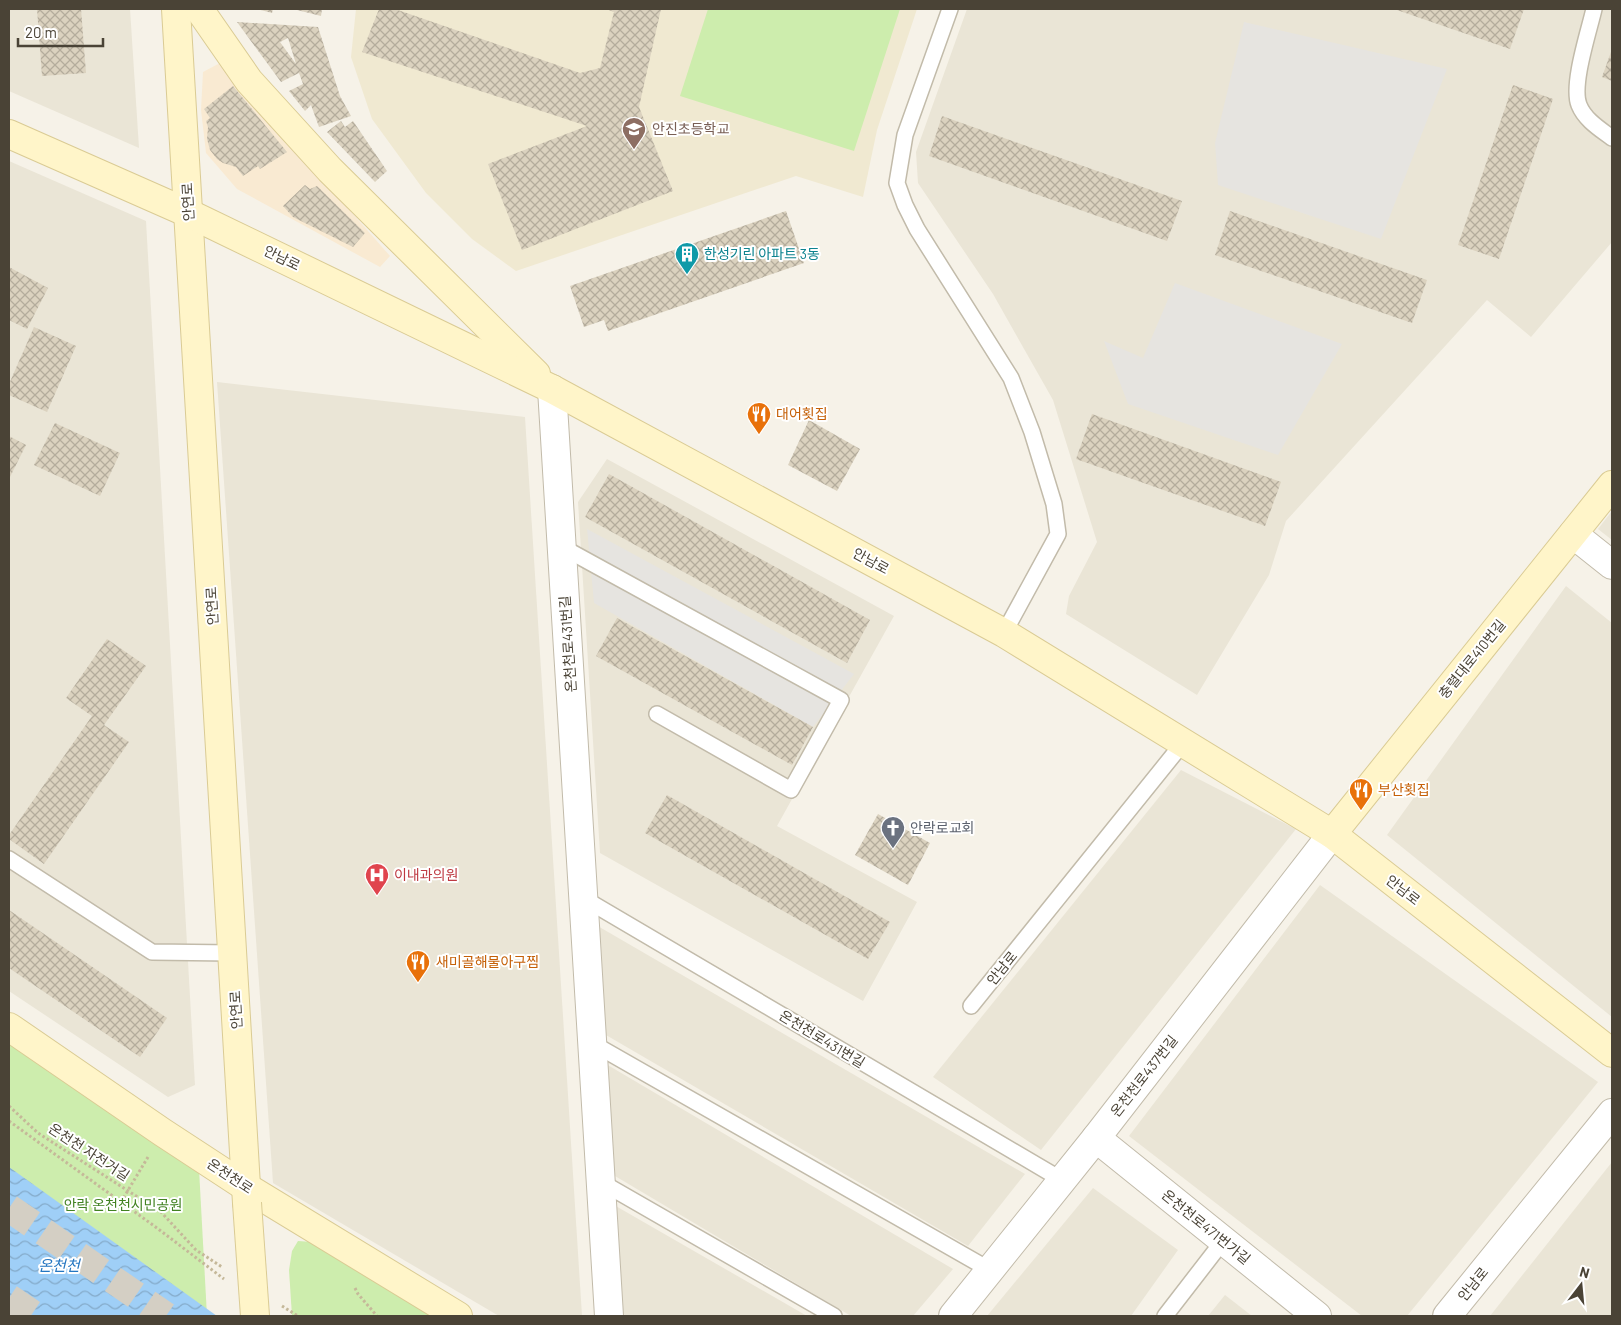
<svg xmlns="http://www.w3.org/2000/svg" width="1621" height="1325" viewBox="0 0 1621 1325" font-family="Barlow,'Noto Sans KR',sans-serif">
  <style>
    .residential { fill: #eae5d6 }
    .commercial { fill: #f9ead2 }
    .education { fill: #f0e9d1 }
    .green { fill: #cdedad }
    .parking { fill: #e6e4e0 }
    .water { fill: url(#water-waves) }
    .building { fill: url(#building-cross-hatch); fill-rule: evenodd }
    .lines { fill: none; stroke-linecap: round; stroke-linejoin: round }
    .highway-tunnel { stroke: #d4cfc4; stroke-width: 28; stroke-dasharray: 28 14; stroke-linecap: butt }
    .lane-casing { stroke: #c2bbaa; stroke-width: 18 }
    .street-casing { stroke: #c2bbaa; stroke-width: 30 }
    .secondary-casing { stroke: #dacb94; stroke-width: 30 }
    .path { stroke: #c5b899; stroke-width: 3; stroke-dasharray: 2.5 2.5; stroke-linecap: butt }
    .lane { stroke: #fff; stroke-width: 15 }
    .street { stroke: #fff; stroke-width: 28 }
    .secondary { stroke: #fff5c9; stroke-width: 28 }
    .secondary-bridge-casing { stroke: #dacb94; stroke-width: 30; stroke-linecap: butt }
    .secondary-bridge { stroke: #fff5c9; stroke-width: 28 }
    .labels { text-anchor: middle; stroke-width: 4; stroke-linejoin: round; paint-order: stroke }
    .education-label { font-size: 14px; fill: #785e54; stroke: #fff; text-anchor: start }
    .street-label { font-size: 14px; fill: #4a4336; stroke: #fff }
    .culture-label { font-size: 14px; fill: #0d838f; stroke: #fff; text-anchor: start }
    .food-label { font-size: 14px; fill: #c56008; stroke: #fff; text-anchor: start }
    .worship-label { font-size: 14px; fill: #5b616d; stroke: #fff; text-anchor: start }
    .health-label { font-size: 14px; fill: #be3a42; stroke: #fff; text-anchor: start }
    .park-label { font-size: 14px; fill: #428222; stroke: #fff }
    .water-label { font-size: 15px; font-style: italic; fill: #2476c1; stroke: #fff }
  </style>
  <defs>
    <pattern id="water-waves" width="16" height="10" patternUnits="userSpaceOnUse" patternTransform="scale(1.25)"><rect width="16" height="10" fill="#9fcff7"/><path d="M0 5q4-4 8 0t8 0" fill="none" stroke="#84aac9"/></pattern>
    <pattern id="building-cross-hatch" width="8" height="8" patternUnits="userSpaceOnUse" patternTransform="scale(1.25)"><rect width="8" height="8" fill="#dbd2bf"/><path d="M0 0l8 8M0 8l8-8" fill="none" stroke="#b4ac9c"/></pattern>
  </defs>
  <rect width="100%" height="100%" fill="#f6f2e8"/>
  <g class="residential">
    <polygon points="9,9 130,9 139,148 9,91"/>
    <polygon points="967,9 1612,9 1612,242 1531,337 1487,300 1286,521 1269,575 1197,695 1066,614 1069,596 1097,542 1053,400 993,294 918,183 916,152"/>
    <polygon points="9,161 146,221 195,1085 168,1097 9,991"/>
    <polygon points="217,382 525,417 582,1316 499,1316 273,1183"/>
    <polygon points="607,459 894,616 777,826 917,902 863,1001 600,853 578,502"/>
    <polygon points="1612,511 1612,540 1598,529"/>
    <polygon points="1566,586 1612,623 1612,1017 1387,835"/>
    <polygon points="1181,770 1296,829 1041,1150 933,1077"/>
    <polygon points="1320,885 1598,1082 1407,1316 1362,1316 1129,1136"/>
    <polygon points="596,925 1025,1174 968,1246 606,1035"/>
    <polygon points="606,1064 953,1269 913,1316 851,1316 615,1176"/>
    <polygon points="1612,1162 1612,1316 1490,1316"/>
    <polygon points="1093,1188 1178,1250 1131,1316 987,1316"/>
    <polygon points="614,1205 807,1316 627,1316 621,1313"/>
    <polygon points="1225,1295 1252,1316 1208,1316"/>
  </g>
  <polygon class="commercial" points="220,63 390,256 380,267 237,189 206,153 201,110 203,72"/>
  <polygon class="education" points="356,9 917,9 877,130 863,197 796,176 516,271 472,239 426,193 372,119 351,57"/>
  <g class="green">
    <polygon points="708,9 900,9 854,151 680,96"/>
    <polygon points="9,1039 199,1169 207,1316 9,1316"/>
    <polygon points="298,1241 312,1242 397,1294 431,1316 292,1316 289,1270 292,1251"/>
  </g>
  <g class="parking">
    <polygon points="1244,22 1447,69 1381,239 1218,185 1215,143"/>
    <polygon points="1175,283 1342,344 1278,455 1128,404 1104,341 1143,358"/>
    <polygon points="587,529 854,674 813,727 594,603"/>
  </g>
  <polygon class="water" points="9,1167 217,1316 9,1316"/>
  <g class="building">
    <polygon points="37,9 81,9 86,73 42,76"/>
    <polygon points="257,9 273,9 272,13"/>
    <polygon points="293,9 322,9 321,16"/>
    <polygon points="379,9 395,9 580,73 600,68 614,12 606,9 661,9 639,107 673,191 522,250 488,164 587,126 362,52"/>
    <polygon points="1394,9 1524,9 1510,49"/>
    <path d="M237,22l81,5 22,69 11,20 -32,11 -8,-22 -6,6 -16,-20 14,-7 -4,-11 -18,9zM288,38l8,26 -16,-22z"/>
    <polygon points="1612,49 1612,81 1602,77"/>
    <polygon points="1513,85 1553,99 1499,259 1458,245"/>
    <polygon points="233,86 287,152 260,169 258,166 243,176 236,167 223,163 217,159 210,150 207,139 208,127 206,121 210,118 204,109"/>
    <polygon points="942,116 1182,201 1167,241 929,156"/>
    <polygon points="341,121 345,127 353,121 387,171 375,182 327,132"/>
    <polygon points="305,185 310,189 317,186 365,233 353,247 293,217 283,206"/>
    <polygon points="786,211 804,263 608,331 604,320 584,327 570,286"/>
    <polygon points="1230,211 1427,280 1412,323 1215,255"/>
    <polygon points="9,267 48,288 27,329 9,320"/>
    <polygon points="34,327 76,346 47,412 9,395 9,384"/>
    <polygon points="1092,414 1281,482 1265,526 1076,459"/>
    <polygon points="809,420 860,449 837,491 788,465"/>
    <polygon points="55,423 120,453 100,496 34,465"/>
    <polygon points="9,436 26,445 9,479"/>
    <polygon points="609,474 870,620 847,663 585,517"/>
    <polygon points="617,618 813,727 792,765 596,656"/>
    <polygon points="107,639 146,666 104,725 129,742 44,864 9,839 9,835 92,716 66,698"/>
    <polygon points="667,795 890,922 868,959 645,833"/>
    <polygon points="878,814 930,843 908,885 855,855"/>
    <polygon points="9,910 167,1018 140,1057 9,968"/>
  </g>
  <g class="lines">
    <g class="highway-tunnel">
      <polyline points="9,1208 166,1316"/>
      <polyline points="9,1298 36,1316"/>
    </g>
    <g class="lane-casing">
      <g id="lane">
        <polyline points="950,9 905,135 897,183 905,205 917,229 1011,378 1032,432 1054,504 1058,534 1004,633"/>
        <path d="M1594,9c-5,22 -23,76 -15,96 6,15 21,24 33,33"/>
        <polyline points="562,547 841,700 791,790 657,714"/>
        <polyline points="9,859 152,952 232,953"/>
        <polyline points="583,898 1062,1180"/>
        <polyline points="971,1006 1183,743"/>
        <polyline points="592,1043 990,1270"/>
        <polyline points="601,1182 834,1316"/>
        <polyline points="1165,1316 1223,1241"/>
      </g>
    </g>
    <g class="street-casing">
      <g id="street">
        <polyline points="552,389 609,1316"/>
        <polyline points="1573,534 1612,565"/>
        <polyline points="1096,1138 1317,1316"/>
        <polyline points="953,1316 1096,1138 1332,834"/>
        <polyline points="1447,1316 1612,1113"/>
      </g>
    </g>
    <g class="secondary-casing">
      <g id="secondary">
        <polyline points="176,9 247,1203"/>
        <polyline points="199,9 249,81 330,170 536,374"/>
        <polyline points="9,134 188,213 552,389 1004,633 1332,834 1612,1053"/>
        <polyline points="1332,834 1612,485"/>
        <polyline points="9,1027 162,1132 246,1187 458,1316"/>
      </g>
    </g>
    <g class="path">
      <polyline points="9,1106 38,1133 161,1212 196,1250 222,1267"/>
      <polyline points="9,1121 157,1228 224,1279"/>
      <polyline points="121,1202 148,1157"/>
      <polyline points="355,1288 358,1294 377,1316"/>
      <polyline points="282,1306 298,1316"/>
    </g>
    <use href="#lane" class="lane"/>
    <use href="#street" class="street"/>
    <use href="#secondary" class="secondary"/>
    <g class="secondary-bridge-casing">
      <polyline id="secondary-bridge" points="247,1203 255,1316"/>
    </g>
    <use href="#secondary-bridge" class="secondary-bridge"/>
  </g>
  <defs>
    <g id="school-pin" transform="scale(1.25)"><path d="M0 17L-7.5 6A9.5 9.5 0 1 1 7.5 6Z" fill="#8d6e63" stroke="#fff"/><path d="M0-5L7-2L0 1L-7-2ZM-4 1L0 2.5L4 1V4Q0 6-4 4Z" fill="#fff"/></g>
    <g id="building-pin" transform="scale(1.25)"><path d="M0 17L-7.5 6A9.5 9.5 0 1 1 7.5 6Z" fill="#0f9aa8" stroke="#fff"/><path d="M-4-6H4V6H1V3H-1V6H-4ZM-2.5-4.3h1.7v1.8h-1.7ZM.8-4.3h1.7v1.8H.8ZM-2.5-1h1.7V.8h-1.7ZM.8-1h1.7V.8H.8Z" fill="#fff"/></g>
    <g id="restaurant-pin" transform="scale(1.25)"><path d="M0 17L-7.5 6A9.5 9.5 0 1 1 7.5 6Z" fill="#e8710a" stroke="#fff"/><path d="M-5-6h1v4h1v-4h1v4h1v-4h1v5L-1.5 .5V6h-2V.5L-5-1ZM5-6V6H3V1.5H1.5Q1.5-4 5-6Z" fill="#fff"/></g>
    <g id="church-pin" transform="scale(1.25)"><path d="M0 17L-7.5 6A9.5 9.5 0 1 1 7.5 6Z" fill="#6b7280" stroke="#fff"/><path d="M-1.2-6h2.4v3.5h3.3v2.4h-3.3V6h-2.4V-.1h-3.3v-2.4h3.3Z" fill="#fff"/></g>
    <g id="hospital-pin" transform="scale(1.25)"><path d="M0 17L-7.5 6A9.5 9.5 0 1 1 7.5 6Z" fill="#e0444e" stroke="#fff"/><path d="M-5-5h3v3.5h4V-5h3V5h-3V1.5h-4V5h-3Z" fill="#fff"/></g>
  </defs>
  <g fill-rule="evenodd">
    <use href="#school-pin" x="634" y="129"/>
    <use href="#building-pin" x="687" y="254"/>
    <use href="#restaurant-pin" x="759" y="414"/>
    <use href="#restaurant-pin" x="1361" y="790"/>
    <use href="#church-pin" x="893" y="828"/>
    <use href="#hospital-pin" x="377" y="875"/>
    <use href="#restaurant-pin" x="418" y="962"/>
  </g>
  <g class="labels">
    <g class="education-label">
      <text x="652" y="134">안진초등학교</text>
    </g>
    <g class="street-label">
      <text transform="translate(188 202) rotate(-93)" y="5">안연로</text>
      <text transform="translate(282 258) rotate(26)" y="5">안남로</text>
      <text transform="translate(871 561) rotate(28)" y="5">안남로</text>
      <text transform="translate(212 606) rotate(-93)" y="5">안연로</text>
      <text transform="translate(568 644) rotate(-94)" y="5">온천천로431번길</text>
      <text transform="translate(1472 659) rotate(-51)" y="5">충렬대로410번길</text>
      <text transform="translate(1403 890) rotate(38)" y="5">안남로</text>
      <text transform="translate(1002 968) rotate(-51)" y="5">안남로</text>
      <text transform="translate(236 1010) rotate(-93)" y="5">안연로</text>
      <text transform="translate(822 1039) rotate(31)" y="5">온천천로431번길</text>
      <text transform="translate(1144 1076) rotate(-52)" y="5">온천천로437번길</text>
      <text transform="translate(89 1152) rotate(33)" y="5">온천천 자전거길</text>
      <text transform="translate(230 1176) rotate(33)" y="5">온천천로</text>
      <text transform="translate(1206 1227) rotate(39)" y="5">온천천로471번가길</text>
      <text transform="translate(1473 1284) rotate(-51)" y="5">안남로</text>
    </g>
    <g class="culture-label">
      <text x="704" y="259">한성기린 아파트 3동</text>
    </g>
    <g class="food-label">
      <text x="776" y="419">대어횟집</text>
      <text x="1378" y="795">부산횟집</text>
      <text x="436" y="967">새미골해물아구찜</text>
    </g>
    <g class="worship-label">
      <text x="910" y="833">안락로교회</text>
    </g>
    <g class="health-label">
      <text x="394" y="880">이내과의원</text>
    </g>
    <g class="park-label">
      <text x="123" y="1210">안락 온천천시민공원</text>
    </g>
    <g class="water-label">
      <text x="59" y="1271">온천천</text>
    </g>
  </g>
  <rect width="1621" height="1325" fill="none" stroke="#4a4336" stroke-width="20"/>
  <g transform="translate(1581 1285) rotate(16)" stroke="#ffffff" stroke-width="4" paint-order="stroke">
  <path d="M0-4L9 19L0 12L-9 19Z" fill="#4a4336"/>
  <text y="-8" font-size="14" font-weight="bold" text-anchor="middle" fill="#4a4336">N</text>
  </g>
  <path d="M18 38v8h85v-8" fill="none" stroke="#4a4336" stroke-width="2.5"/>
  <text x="25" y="38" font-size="15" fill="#4a4336" stroke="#ffffff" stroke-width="4" paint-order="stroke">20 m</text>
</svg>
